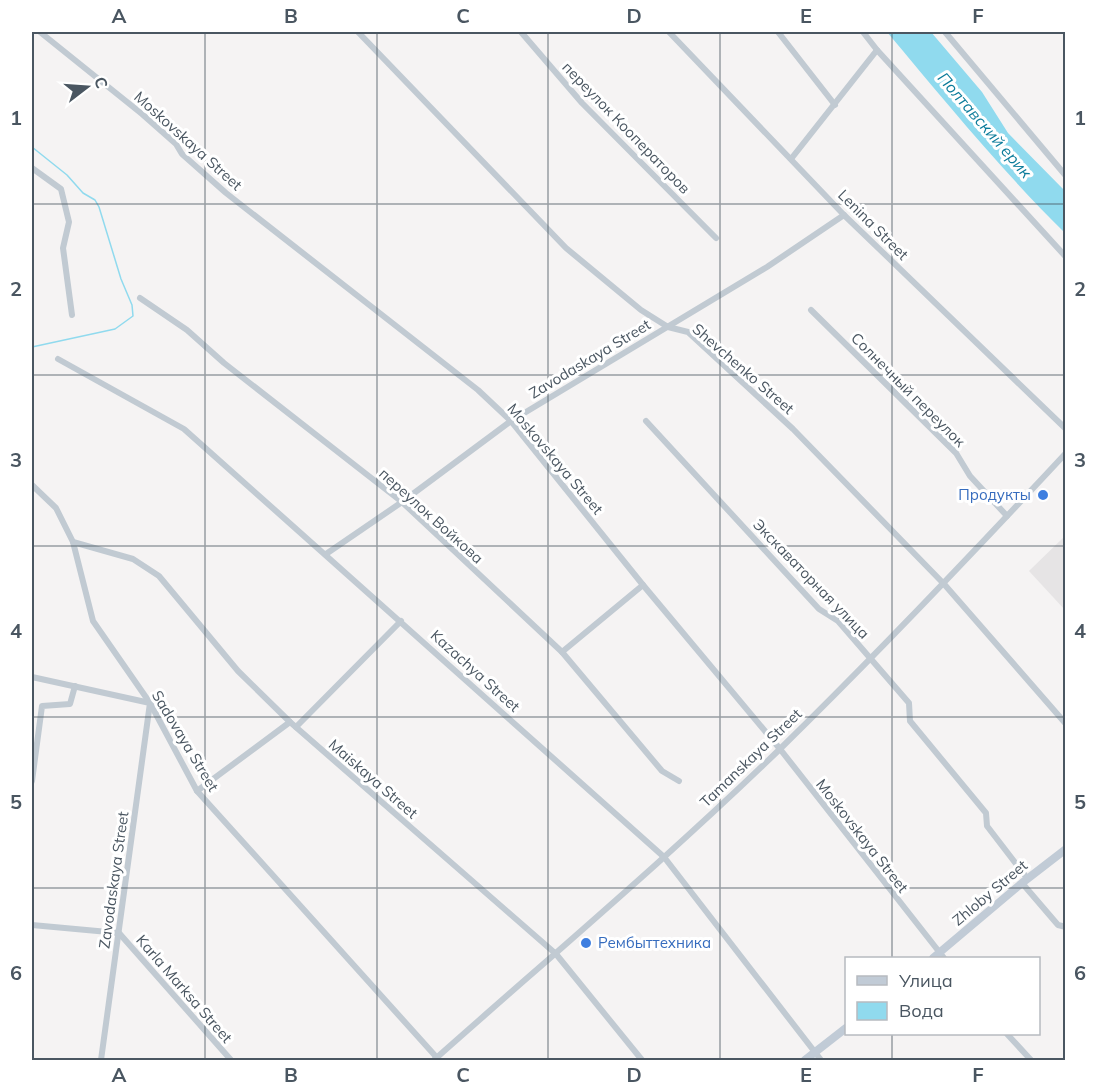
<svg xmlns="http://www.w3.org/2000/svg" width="1097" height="1092" viewBox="0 0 1097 1092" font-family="Mulish,sans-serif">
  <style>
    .education { fill: #e6e4e5 }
    .water { fill: #90daee }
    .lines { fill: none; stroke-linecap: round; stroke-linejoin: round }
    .stream { stroke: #90daee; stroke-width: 1.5 }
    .street { stroke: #c1cad2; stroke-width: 6 }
    .secondary { stroke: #c1cbd6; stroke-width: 8 }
    .grid { fill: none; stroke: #4a5661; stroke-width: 1.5; stroke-opacity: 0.55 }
    .shop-dot { fill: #3f7fe0; stroke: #fff; stroke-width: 2 }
    .labels { text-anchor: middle; stroke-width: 6; stroke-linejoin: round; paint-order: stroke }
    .street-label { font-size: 15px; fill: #4a5661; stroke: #fff }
    .shop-label { font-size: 15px; fill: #366cbe; stroke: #fff; text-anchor: end }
    .water-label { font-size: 16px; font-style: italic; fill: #0c7c9b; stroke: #fff }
    .neatline { fill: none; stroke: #4a5661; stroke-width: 2 }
    .grid-label { font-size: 20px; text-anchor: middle; font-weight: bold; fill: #4a5661 }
  </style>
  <rect width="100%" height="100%" fill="#f5f3f3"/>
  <polygon class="education" points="1065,536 1065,610 1029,571"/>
  <path class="water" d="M887,32h44l51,60 26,41 57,58v42c-64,-63 -120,-132 -178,-201z"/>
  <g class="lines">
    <polyline class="stream" points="32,147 67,175 83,193 95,200 99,207 121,279 132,305 133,316 115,329 32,347"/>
    <g class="street">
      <polyline points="40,32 142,114 176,144 182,154 226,193 478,390 511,421 643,585 780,749 944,958"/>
      <polyline points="358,32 566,248 641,310 668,327 688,332 793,429 944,584 1066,724"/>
      <polyline points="521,32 582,103 716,238"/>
      <polyline points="669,32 844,215 1066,429"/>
      <polyline points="778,32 835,105"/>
      <polyline points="863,32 877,50 1066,257"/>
      <polyline points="945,32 1066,176"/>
      <polyline points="791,159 877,50"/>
      <polyline points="32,168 61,189 69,222 63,248 72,315"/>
      <polyline points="140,298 187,330 224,363 402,502 562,652 662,771 679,781"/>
      <polyline points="811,310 956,453 970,476 1007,516"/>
      <polyline points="58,359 184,429 664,857 821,1060"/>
      <polyline points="646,421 819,609 838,621 909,703 910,721 986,813 987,826 1027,878"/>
      <polyline points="32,485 56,508 73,542 93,621 150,703 197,791 439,1060"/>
      <polyline points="73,542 133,559 159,576 238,671 290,722 556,954 642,1060"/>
      <polyline points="326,554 402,502 511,421 767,267 844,215"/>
      <polyline points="562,652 643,585"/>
      <polyline points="32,677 150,703 101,1060"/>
      <polyline points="296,727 401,621"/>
      <polyline points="32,781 42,706 70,704 75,686"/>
      <polyline points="197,791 290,722"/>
      <polyline points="1022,883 1058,925 1066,927"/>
      <polyline points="32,925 119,933 231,1060"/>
      <polyline points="1007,1034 1031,1060"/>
      <path d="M434,1060c116,-103 236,-204 348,-313 97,-95 191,-194 284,-294"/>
    </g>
    <g class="secondary">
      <polyline points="933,958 1022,883 1066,849"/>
      <polyline points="805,1060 846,1028"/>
    </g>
  </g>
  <path class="grid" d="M205,32v1028M377,32v1028M548,32v1028M720,32v1028M892,32v926M32,204h1034M32,375h1034M32,546h1034M32,717h1034M32,888h1034M892,1034v26"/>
  <g class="shop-dot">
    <circle cx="1043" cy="495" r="6"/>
    <circle cx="586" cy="943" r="6"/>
  </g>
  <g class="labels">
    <g class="street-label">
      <text transform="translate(626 128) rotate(46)" y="5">переулок Кооператоров</text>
      <text transform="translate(188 141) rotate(42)" y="5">Moskovskaya Street</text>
      <text transform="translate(873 225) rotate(45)" y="5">Lenina Street</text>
      <text transform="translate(590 359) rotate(-31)" y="5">Zavodaskaya Street</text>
      <text transform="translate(743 369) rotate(41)" y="5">Shevchenko Street</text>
      <text transform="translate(908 390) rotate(45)" y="5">Солнечный переулок</text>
      <text transform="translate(555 459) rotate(50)" y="5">Moskovskaya Street</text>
      <text transform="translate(431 516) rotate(42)" y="5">переулок Войкова</text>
      <text transform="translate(811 579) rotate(46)" y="5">Экскаваторная улица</text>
      <text transform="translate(475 671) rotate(42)" y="5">Kazachya Street</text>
      <text transform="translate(185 741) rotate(59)" y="5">Sadovaya Street</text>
      <text transform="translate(751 758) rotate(-44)" y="5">Tamanskaya Street</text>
      <text transform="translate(373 779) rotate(41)" y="5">Maiskaya Street</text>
      <text transform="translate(862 836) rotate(52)" y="5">Moskovskaya Street</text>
      <text transform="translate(114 880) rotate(-82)" y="5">Zavodaskaya Street</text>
      <text transform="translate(990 893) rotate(-40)" y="5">Zhloby Street</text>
      <text transform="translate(184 989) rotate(49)" y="5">Karla Marksa Street</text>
    </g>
    <g class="shop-label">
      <text x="1031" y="500">Продукты</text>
      <text x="598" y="948" text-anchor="start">Рембыттехника</text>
    </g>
    <g class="water-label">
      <text transform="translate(985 125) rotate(49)" y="6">Полтавский ерик</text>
    </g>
  </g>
  <rect width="1097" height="1092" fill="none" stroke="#ffffff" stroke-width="66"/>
  <rect x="845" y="957" width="195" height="78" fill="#ffffff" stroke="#b7bbc0" stroke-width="1.5"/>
  <rect x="857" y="976" width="30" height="9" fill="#c1cbd6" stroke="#b7bbc0" stroke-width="1.5"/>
  <text x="899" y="987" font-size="18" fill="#4a5661">Улица</text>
  <rect x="857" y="1002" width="30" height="18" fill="#90daee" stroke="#b7bbc0" stroke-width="1.5"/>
  <text x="899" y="1017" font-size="18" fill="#4a5661">Вода</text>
  <g transform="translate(87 87) rotate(73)" stroke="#ffffff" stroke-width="4.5" paint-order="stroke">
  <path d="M0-4.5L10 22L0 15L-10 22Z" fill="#4a5661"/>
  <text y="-9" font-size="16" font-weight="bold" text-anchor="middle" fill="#4a5661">С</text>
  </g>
  <rect x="33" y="33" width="1031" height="1026" class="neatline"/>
  <g class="grid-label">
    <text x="119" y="23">A</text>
    <text x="291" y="23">B</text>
    <text x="463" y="23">C</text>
    <text x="634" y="23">D</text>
    <text x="806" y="23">E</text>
    <text x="978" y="23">F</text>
    <text x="16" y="125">1</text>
    <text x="1080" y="125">1</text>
    <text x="16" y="296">2</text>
    <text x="1080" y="296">2</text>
    <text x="16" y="467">3</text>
    <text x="1080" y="467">3</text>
    <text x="16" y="638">4</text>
    <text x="1080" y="638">4</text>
    <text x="16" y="809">5</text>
    <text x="1080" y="809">5</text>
    <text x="16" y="980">6</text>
    <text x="1080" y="980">6</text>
    <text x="119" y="1082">A</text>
    <text x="291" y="1082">B</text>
    <text x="463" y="1082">C</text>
    <text x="634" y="1082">D</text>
    <text x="806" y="1082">E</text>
    <text x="978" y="1082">F</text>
  </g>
</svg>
